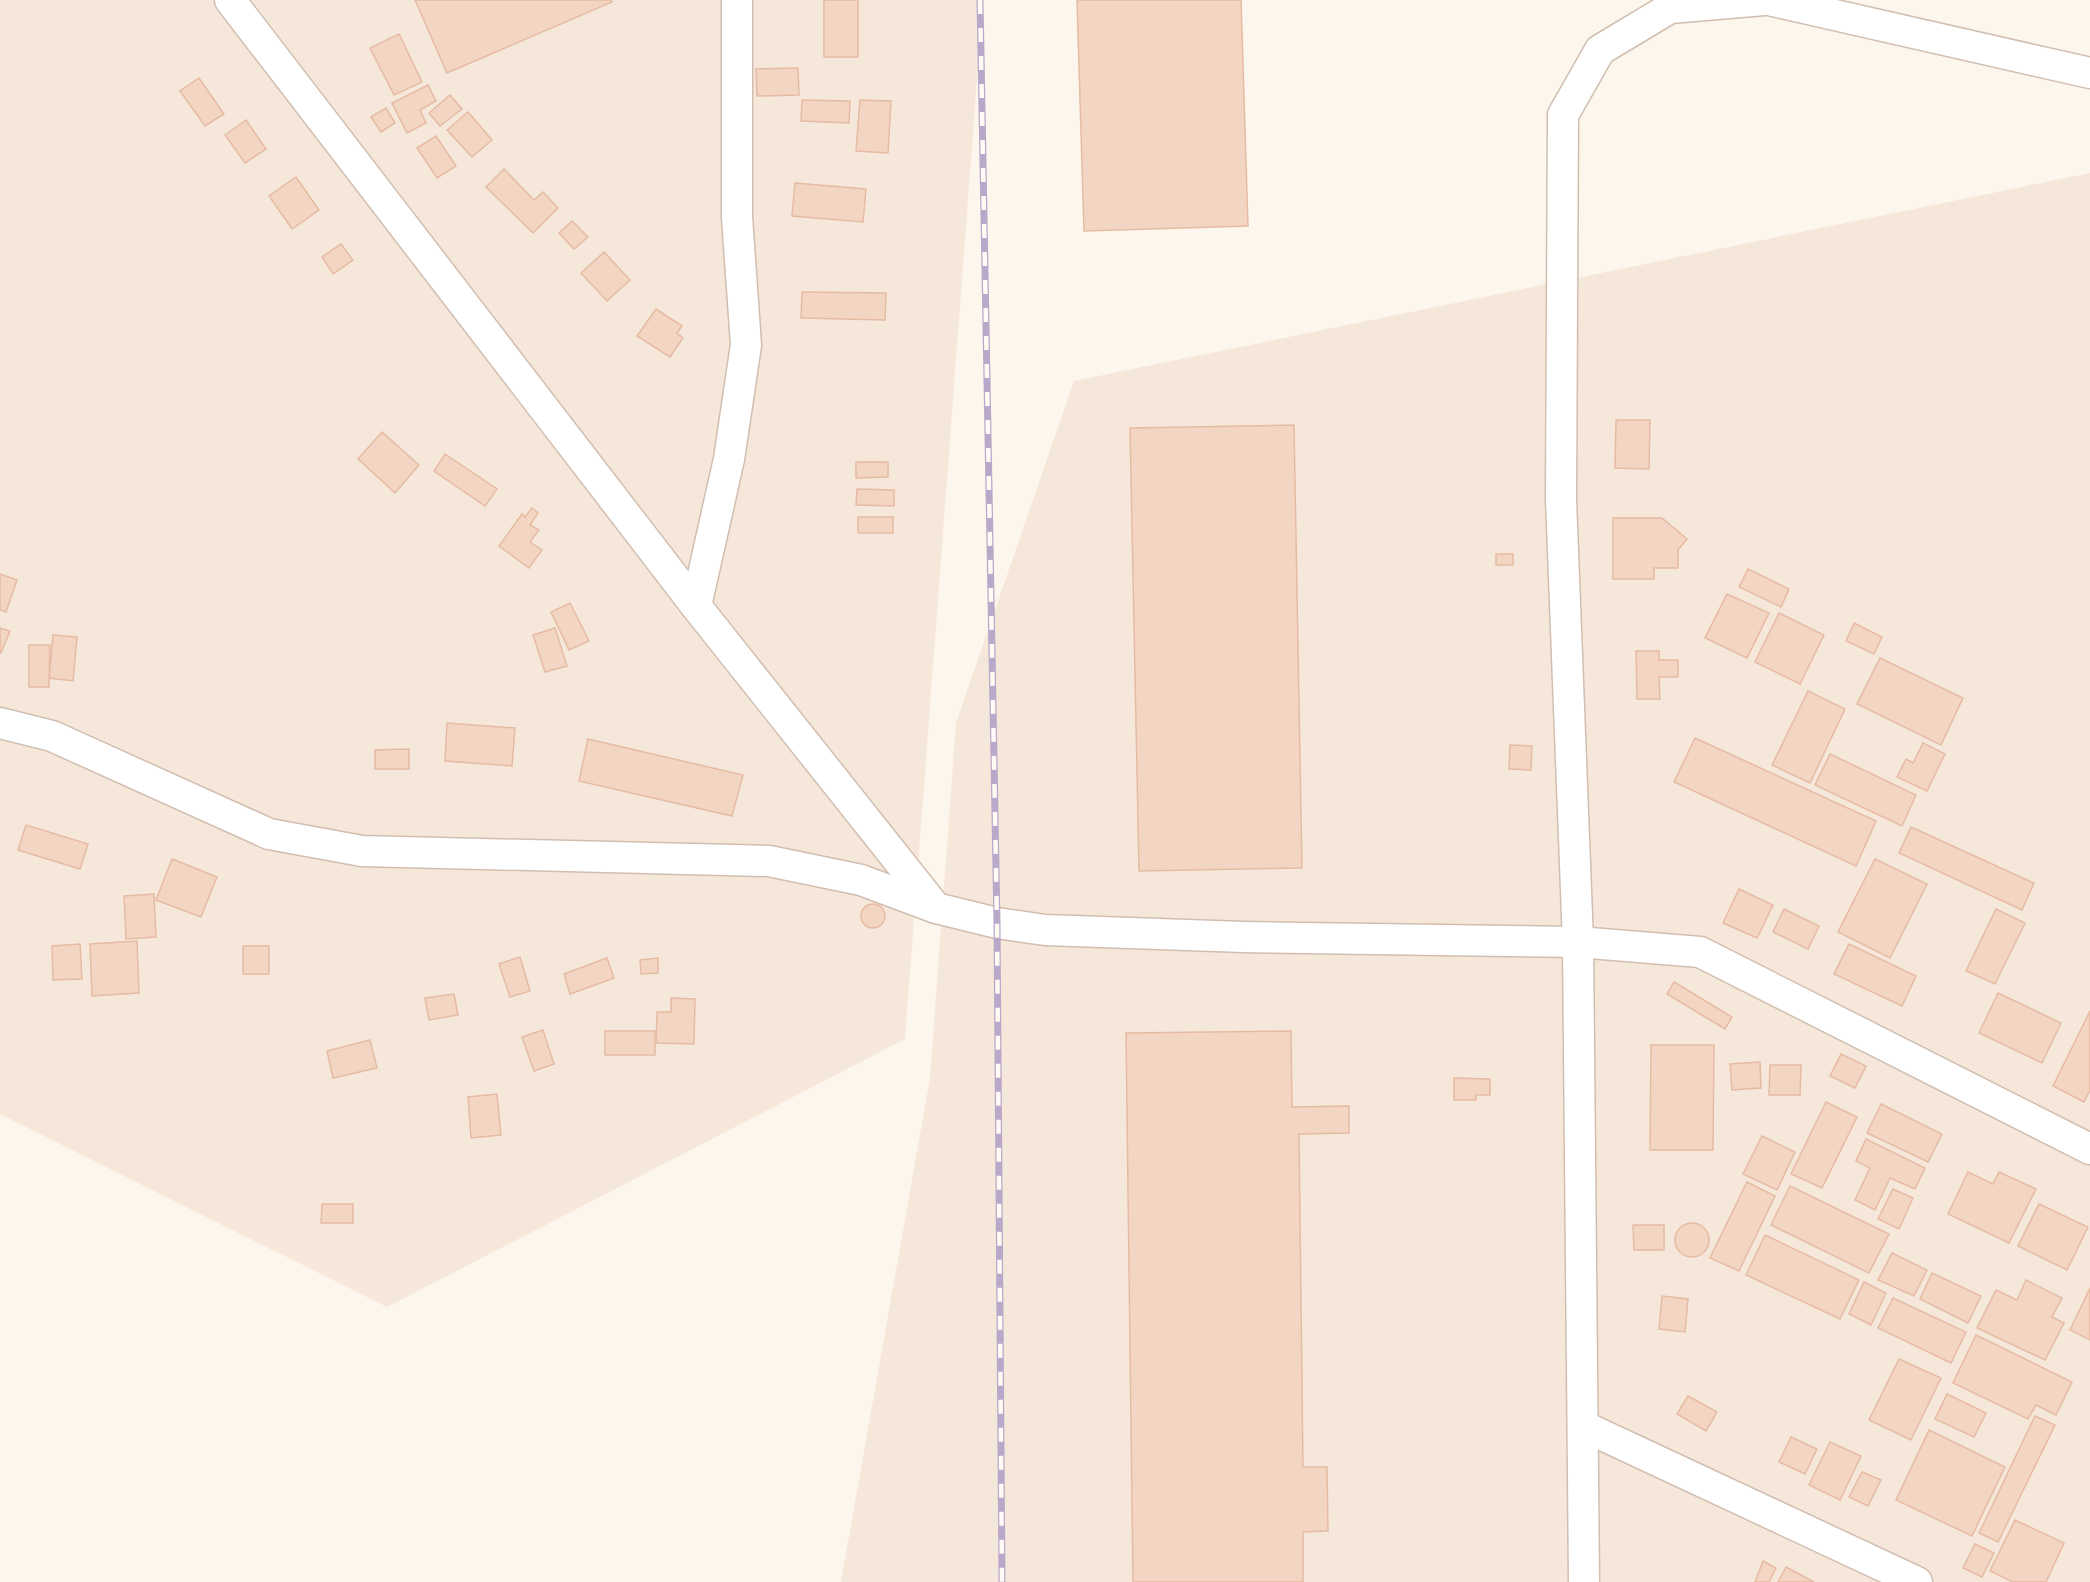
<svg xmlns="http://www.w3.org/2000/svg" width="2090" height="1582" viewBox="0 0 2090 1582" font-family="'PT Sans Narrow',sans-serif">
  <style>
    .residential { fill: #f5e8da }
    .building { fill: #f3d5c3; stroke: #e6bba3; stroke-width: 1.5 }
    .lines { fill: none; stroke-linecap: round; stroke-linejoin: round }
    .minor-casing { stroke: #d1beb0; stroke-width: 33 }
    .minor { stroke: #fff; stroke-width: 30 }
    .rail-casing { stroke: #b9a8c9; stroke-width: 7 }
    .rail { stroke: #fffaf3; stroke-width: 4.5; stroke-dasharray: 14; stroke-linecap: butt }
  </style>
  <rect width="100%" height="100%" fill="#fdf6ec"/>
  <g class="residential">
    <polygon points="0,0 983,0 905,1039 387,1307 0,1114"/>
    <polygon points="2090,173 2090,1582 841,1582 930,1078 956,723 1074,381"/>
  </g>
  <g class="building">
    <polygon points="415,0 611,0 612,2 447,73"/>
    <rect x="824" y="0" width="34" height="57"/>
    <polygon points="1077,0 1241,0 1248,226 1084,231"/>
    <polygon points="399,34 422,82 394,95 370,48"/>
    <polygon points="798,68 799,95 757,96 756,69"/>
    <polygon points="199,78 224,114 205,126 180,91"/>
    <polygon points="428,85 436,101 420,110 426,123 407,133 392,103"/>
    <polygon points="450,95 462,109 440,126 429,113"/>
    <polygon points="802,100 850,101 849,123 801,121"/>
    <polygon points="860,100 891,101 888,153 856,151"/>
    <polygon points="386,108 395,123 381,132 371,117"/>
    <polygon points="468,112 492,140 472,157 447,130"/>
    <polygon points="246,120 266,149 245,163 225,135"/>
    <polygon points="436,136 456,166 437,178 417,148"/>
    <polygon points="504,169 534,200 543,192 558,208 533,233 486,187"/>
    <polygon points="296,177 319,210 292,229 269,196"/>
    <polygon points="795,183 866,189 863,222 792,216"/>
    <polygon points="572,221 588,237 574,249 559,233"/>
    <polygon points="341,244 353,260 333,274 322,257"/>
    <polygon points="604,252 630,280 607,301 581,273"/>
    <polygon points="802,292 886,293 885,320 801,318"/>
    <polygon points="656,309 682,326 677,333 683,338 670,357 637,336"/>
    <polygon points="1616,420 1650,420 1649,469 1615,468"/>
    <polygon points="1294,425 1302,868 1139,871 1130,428"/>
    <polygon points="382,432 419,465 395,493 358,459"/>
    <polygon points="445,454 497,489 485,506 434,471"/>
    <polygon points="856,462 888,462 888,477 856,478"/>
    <polygon points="857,489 894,490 894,506 856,505"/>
    <polygon points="532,508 538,513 530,525 539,530 530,542 542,550 529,568 499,546 522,514 525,517"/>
    <rect x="858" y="517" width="35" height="16"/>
    <polygon points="1613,518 1662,518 1687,539 1678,550 1678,568 1654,568 1654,579 1613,579"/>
    <rect x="1496" y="554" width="17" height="11"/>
    <polygon points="1748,569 1789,589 1781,607 1739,587"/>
    <polygon points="0,574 17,580 6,612 0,610"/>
    <polygon points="1727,594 1769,613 1747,658 1705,638"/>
    <polygon points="570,603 589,641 569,650 551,612"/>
    <polygon points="1779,613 1824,635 1800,684 1755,662"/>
    <polygon points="1854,623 1882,637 1874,654 1846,641"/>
    <polygon points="0,628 10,631 1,653 0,652"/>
    <polygon points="555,628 567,666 545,672 533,635"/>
    <polygon points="53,635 77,637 73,681 49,678"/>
    <polygon points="29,645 50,645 49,687 29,687"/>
    <polygon points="1636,651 1659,651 1659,660 1678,660 1678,677 1659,677 1660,699 1637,699"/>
    <polygon points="1880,658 1963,698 1941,745 1857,704"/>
    <polygon points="1808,691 1845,709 1810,783 1772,765"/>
    <polygon points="447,723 515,728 512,766 445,761"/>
    <polygon points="1695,738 1876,821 1856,866 1674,782"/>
    <polygon points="588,739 743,775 732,816 579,781"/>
    <polygon points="1923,743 1945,754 1927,791 1897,777 1906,759 1913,763"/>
    <polygon points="1510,745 1532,746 1531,770 1509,769"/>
    <polygon points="409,749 409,769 375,769 375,750"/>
    <polygon points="1830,754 1916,795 1902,826 1815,785"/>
    <polygon points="26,825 88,844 80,869 18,850"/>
    <polygon points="1911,827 2034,883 2022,910 1899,853"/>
    <polygon points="172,859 217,877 201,917 156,900"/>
    <polygon points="1875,859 1927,884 1890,958 1838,932"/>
    <polygon points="1739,889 1773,905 1757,938 1723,923"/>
    <polygon points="154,894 156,937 126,939 124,896"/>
    <circle cx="873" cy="916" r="12"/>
    <polygon points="1784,909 1819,926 1808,949 1773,932"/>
    <polygon points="1996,909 2025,923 1995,984 1966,971"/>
    <polygon points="137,941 139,993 92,996 90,944"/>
    <polygon points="80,944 82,979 53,980 52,946"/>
    <polygon points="1849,944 1916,976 1902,1006 1834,974"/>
    <rect x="243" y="946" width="26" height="28"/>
    <polygon points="520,957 530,991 510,997 499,964"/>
    <polygon points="607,958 614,978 570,994 564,974"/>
    <polygon points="658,958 658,973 641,974 640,960"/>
    <polygon points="1674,982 1732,1017 1725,1029 1667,994"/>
    <polygon points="1998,993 2061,1023 2042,1063 1979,1033"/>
    <polygon points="454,994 458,1015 429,1020 425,998"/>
    <polygon points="671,998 695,999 694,1044 656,1043 657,1012 671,1012"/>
    <polygon points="2090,1011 2090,1090 2084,1102 2053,1086"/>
    <polygon points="543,1030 554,1064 534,1071 522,1037"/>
    <rect x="605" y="1031" width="50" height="24"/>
    <polygon points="1291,1031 1292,1107 1349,1106 1349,1133 1299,1134 1303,1467 1327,1467 1328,1531 1303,1532 1303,1582 1133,1582 1126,1033"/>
    <polygon points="370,1040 377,1068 333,1078 327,1051"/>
    <polygon points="1651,1045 1714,1045 1713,1150 1650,1150"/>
    <polygon points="1841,1054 1866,1066 1855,1088 1830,1076"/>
    <polygon points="1760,1062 1761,1088 1732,1090 1730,1064"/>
    <polygon points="1770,1065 1801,1065 1800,1095 1769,1095"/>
    <polygon points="1454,1078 1490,1079 1490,1095 1476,1095 1476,1100 1454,1100"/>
    <polygon points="497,1094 501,1135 471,1138 468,1097"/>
    <polygon points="1826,1102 1857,1117 1822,1188 1791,1174"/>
    <polygon points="1881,1104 1942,1134 1928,1162 1867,1133"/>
    <polygon points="1762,1136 1795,1152 1777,1190 1743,1174"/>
    <polygon points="1866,1139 1925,1168 1915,1189 1890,1178 1875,1210 1855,1200 1870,1168 1856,1161"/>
    <polygon points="1968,1172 1993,1184 1999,1172 2036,1189 2009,1243 1948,1214"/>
    <polygon points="1747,1182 1775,1196 1739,1271 1710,1258"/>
    <polygon points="1790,1186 1889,1234 1869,1273 1771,1225"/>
    <polygon points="1893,1189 1913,1198 1899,1229 1878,1219"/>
    <polygon points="322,1204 353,1204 353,1223 321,1223"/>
    <polygon points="2039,1204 2088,1227 2067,1270 2018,1246"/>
    <circle cx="1692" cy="1240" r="17"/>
    <polygon points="1633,1225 1664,1225 1664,1250 1634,1250"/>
    <polygon points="1765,1235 1859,1280 1840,1319 1746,1275"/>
    <polygon points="1892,1253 1927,1270 1914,1296 1878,1280"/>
    <polygon points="1932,1273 1981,1296 1968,1323 1920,1299"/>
    <polygon points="2026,1280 2062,1298 2052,1317 2064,1323 2045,1360 1977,1328 1996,1290 2017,1300"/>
    <polygon points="1864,1282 1886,1293 1871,1325 1849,1314"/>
    <polygon points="2090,1288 2090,1340 2070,1330"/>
    <polygon points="1662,1296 1688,1299 1685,1332 1659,1329"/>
    <polygon points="1893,1298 1966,1332 1951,1363 1878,1328"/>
    <polygon points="1976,1335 2072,1382 2056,1415 2036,1405 2028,1419 1953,1383"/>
    <polygon points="1899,1359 1941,1378 1911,1440 1869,1420"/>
    <polygon points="1947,1394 1986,1413 1974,1437 1935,1419"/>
    <polygon points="1688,1396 1717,1412 1706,1431 1677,1414"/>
    <polygon points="2035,1416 2055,1425 1998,1542 1979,1533"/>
    <polygon points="1929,1430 2005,1467 1972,1536 1896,1500"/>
    <polygon points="1791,1437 1817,1449 1805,1474 1779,1462"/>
    <polygon points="1830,1442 1861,1456 1840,1500 1809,1485"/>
    <polygon points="1862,1472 1881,1480 1868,1506 1849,1497"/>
    <polygon points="2015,1520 2064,1543 2046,1582 2013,1582 1990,1571"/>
    <polygon points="1975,1544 1994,1553 1982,1577 1963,1568"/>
    <polygon points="1763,1561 1776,1568 1769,1582 1755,1582"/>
    <polygon points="1786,1567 1814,1582 1778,1582"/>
  </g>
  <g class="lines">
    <g class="minor-casing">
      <g id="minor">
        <polyline points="230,0 696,606 936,908 997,923 1045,930 1244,937 1578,942 1700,952 2090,1149"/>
        <polyline points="1769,0 2090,73"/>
        <polyline points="696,606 729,459 746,345 737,217 737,0"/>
        <polyline points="0,723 52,736 269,834 362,851 769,861 861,880 936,908"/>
        <polyline points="1583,1426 1917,1582"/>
        <polyline points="1584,1582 1578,942 1561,499 1563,115 1600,50 1670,8 1764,0"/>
      </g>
    </g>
    <use href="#minor" class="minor"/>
    <g class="rail-casing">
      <polyline id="rail" points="980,0 997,923 1002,1582"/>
    </g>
    <use href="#rail" class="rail"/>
  </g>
</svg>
